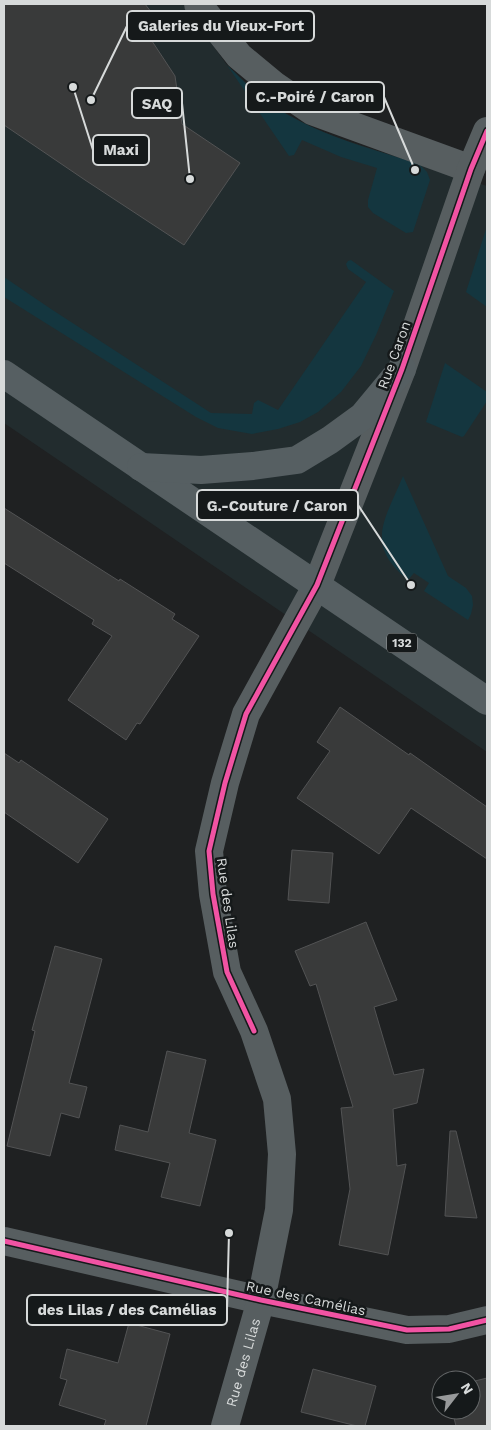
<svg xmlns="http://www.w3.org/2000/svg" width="491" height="1430" viewBox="0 0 491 1430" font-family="'Work Sans',sans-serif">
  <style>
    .built { fill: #222c2e }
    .green { fill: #14363f }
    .building { fill: #393a3a; stroke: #525354 }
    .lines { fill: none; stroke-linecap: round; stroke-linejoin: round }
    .minor { stroke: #575e60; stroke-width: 28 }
    .tertiary { stroke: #575e60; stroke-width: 28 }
    .primary { stroke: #565f62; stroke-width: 28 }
    .cycleway-casing { stroke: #15191a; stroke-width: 8 }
    .cycleway { stroke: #f153a3; stroke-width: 5 }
    .labels { text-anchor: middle; stroke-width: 5; stroke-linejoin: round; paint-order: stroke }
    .shield { fill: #15191a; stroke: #9da0a0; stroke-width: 1 }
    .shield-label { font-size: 12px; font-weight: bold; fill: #d7dada }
    .street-label { font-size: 14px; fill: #d7dada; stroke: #15191a }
    .leader { fill: none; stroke: #d7dada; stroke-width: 2 }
    .callout-dot { fill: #d7dada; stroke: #15191a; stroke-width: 2 }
    .callout { fill: #15191a; stroke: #d7dada; stroke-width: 2 }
    .callout-label { font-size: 15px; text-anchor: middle; font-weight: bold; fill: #d7dada }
  </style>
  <rect width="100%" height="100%" fill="#1f2122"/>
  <polygon class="built" points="4,4 183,4 227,65 268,103 287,114 311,127 338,138 487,186 487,752 4,423"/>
  <g class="green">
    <path d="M227,65c14,13 27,28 43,39 45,30 98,44 149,60l8,8 3,8 -17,52 -7,1 -33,-20 -5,-6v-7l9,-32 -36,-11 -39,-17 -8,15 -5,1z"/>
    <polygon points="487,226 487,307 466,292"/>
    <polygon points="351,260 394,291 376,335 361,366 341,392 318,412 300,422 278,429 252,434 218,428 196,417 4,297 4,277 51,309 211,413 252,414 254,403 258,400 278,410 366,282 348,269 346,264 348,261"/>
    <polygon points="445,363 487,392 487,401 464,436 462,437 426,422"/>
    <path d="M403,476l45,100 18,12 6,8 1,9 -2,9 -3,6 -44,-29 5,-8 -15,-10 -6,7c-44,-36 -23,-60 -5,-104z"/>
  </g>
  <g class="building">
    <polygon points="4,4 145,4 161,25 148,35 175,76 182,124 240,163 184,245 85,180 4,125"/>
    <polygon points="4,508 119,581 120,579 175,614 172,619 199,636 140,724 137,723 126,740 68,700 112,636 92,624 94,620 4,563"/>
    <polygon points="340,707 409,755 410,753 487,807 487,859 411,808 379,854 297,798 330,751 317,742"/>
    <polygon points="4,753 19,763 21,760 108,819 78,863 4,812"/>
    <polygon points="292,850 333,853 329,903 288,900"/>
    <polygon points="366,922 397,1000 374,1007 394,1075 424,1069 417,1103 393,1109 397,1166 406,1164 388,1255 339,1245 350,1189 341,1108 353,1107 316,984 310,986 295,951"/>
    <polygon points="55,946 102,959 69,1083 87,1087 79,1118 61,1113 50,1156 7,1146 35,1031 32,1030"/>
    <polygon points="167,1051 206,1060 189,1133 216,1140 200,1206 161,1197 170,1163 115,1150 120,1125 148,1132"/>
    <polygon points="450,1131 456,1131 477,1218 445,1216"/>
    <polygon points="129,1323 170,1334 146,1426 104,1426 106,1420 59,1405 67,1380 60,1378 67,1349 118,1363"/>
    <polygon points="313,1369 376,1386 365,1426 357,1426 301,1412"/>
    <polygon points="487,1378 487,1426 456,1426 452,1410 471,1410 471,1382"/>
  </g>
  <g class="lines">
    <g class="minor">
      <polyline points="198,4 239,56 274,85 312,111 471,169"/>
      <polyline points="4,1241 261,1300 407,1330 449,1329 487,1320"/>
    </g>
    <path class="tertiary" id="s1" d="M225,1426l36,-126 18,-90 3,-56 -5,-55 -23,-68 -27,-59 -14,-78 -4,-43 16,-68 21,-69 71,-129 85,-216 69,-200 16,-38"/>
    <g class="primary">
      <polyline points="4,374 487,701"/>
      <polyline points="141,467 201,470 253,466 297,460 330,440 363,416 402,369"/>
    </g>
    <g class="cycleway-casing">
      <g id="cycleway">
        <polyline points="254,1031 227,972 213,894 209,851 225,783 246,714 317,585 402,369 471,169 487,131"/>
        <polyline points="4,1241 261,1300 407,1330 449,1329 487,1320"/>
      </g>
    </g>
    <use href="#cycleway" class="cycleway"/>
  </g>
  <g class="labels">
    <rect class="shield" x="387" y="633.5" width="30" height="19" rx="4"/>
    <g class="shield-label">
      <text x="402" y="647">132</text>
    </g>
    <g class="street-label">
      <text transform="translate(394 355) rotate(-70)" y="5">Rue Caron</text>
      <text transform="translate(228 903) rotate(82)" y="5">Rue des Lilas</text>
      <text transform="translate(306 1298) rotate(12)" y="5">Rue des Camélias</text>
      <text dy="5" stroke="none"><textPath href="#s1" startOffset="66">Rue des Lilas</textPath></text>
    </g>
  </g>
  <path class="leader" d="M91 100L127 26M415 170L384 97M190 179L182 103M73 87L93 150M411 585L358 505M229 1233L227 1310"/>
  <g class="callout-dot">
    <circle cx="91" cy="100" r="5"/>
    <circle cx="415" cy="170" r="5"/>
    <circle cx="190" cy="179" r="5"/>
    <circle cx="73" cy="87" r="5"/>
    <circle cx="411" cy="585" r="5"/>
    <circle cx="229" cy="1233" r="5"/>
  </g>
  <g class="callout">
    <rect x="127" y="11" width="187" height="30" rx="5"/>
    <rect x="246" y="82" width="138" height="30" rx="5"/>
    <rect x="132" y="88" width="50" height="30" rx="5"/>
    <rect x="93" y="135" width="56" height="30" rx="5"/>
    <rect x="197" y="490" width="161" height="30" rx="5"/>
    <rect x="27" y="1295" width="200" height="30" rx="5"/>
  </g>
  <g class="callout-label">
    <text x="221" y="31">Galeries du Vieux-Fort</text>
    <text x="315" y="102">C.-Poiré / Caron</text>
    <text x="157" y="109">SAQ</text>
    <text x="121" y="155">Maxi</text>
    <text x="277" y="511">G.-Couture / Caron</text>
    <text x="127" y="1315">des Lilas / des Camélias</text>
  </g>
  <rect width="491" height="1430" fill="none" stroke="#d7dada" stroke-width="10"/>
  <g transform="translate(456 1395) rotate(59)"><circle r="24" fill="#15191a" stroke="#636667"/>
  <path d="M0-4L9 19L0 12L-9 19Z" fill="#97999a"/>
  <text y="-8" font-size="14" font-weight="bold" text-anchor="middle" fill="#d7dada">N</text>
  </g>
</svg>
